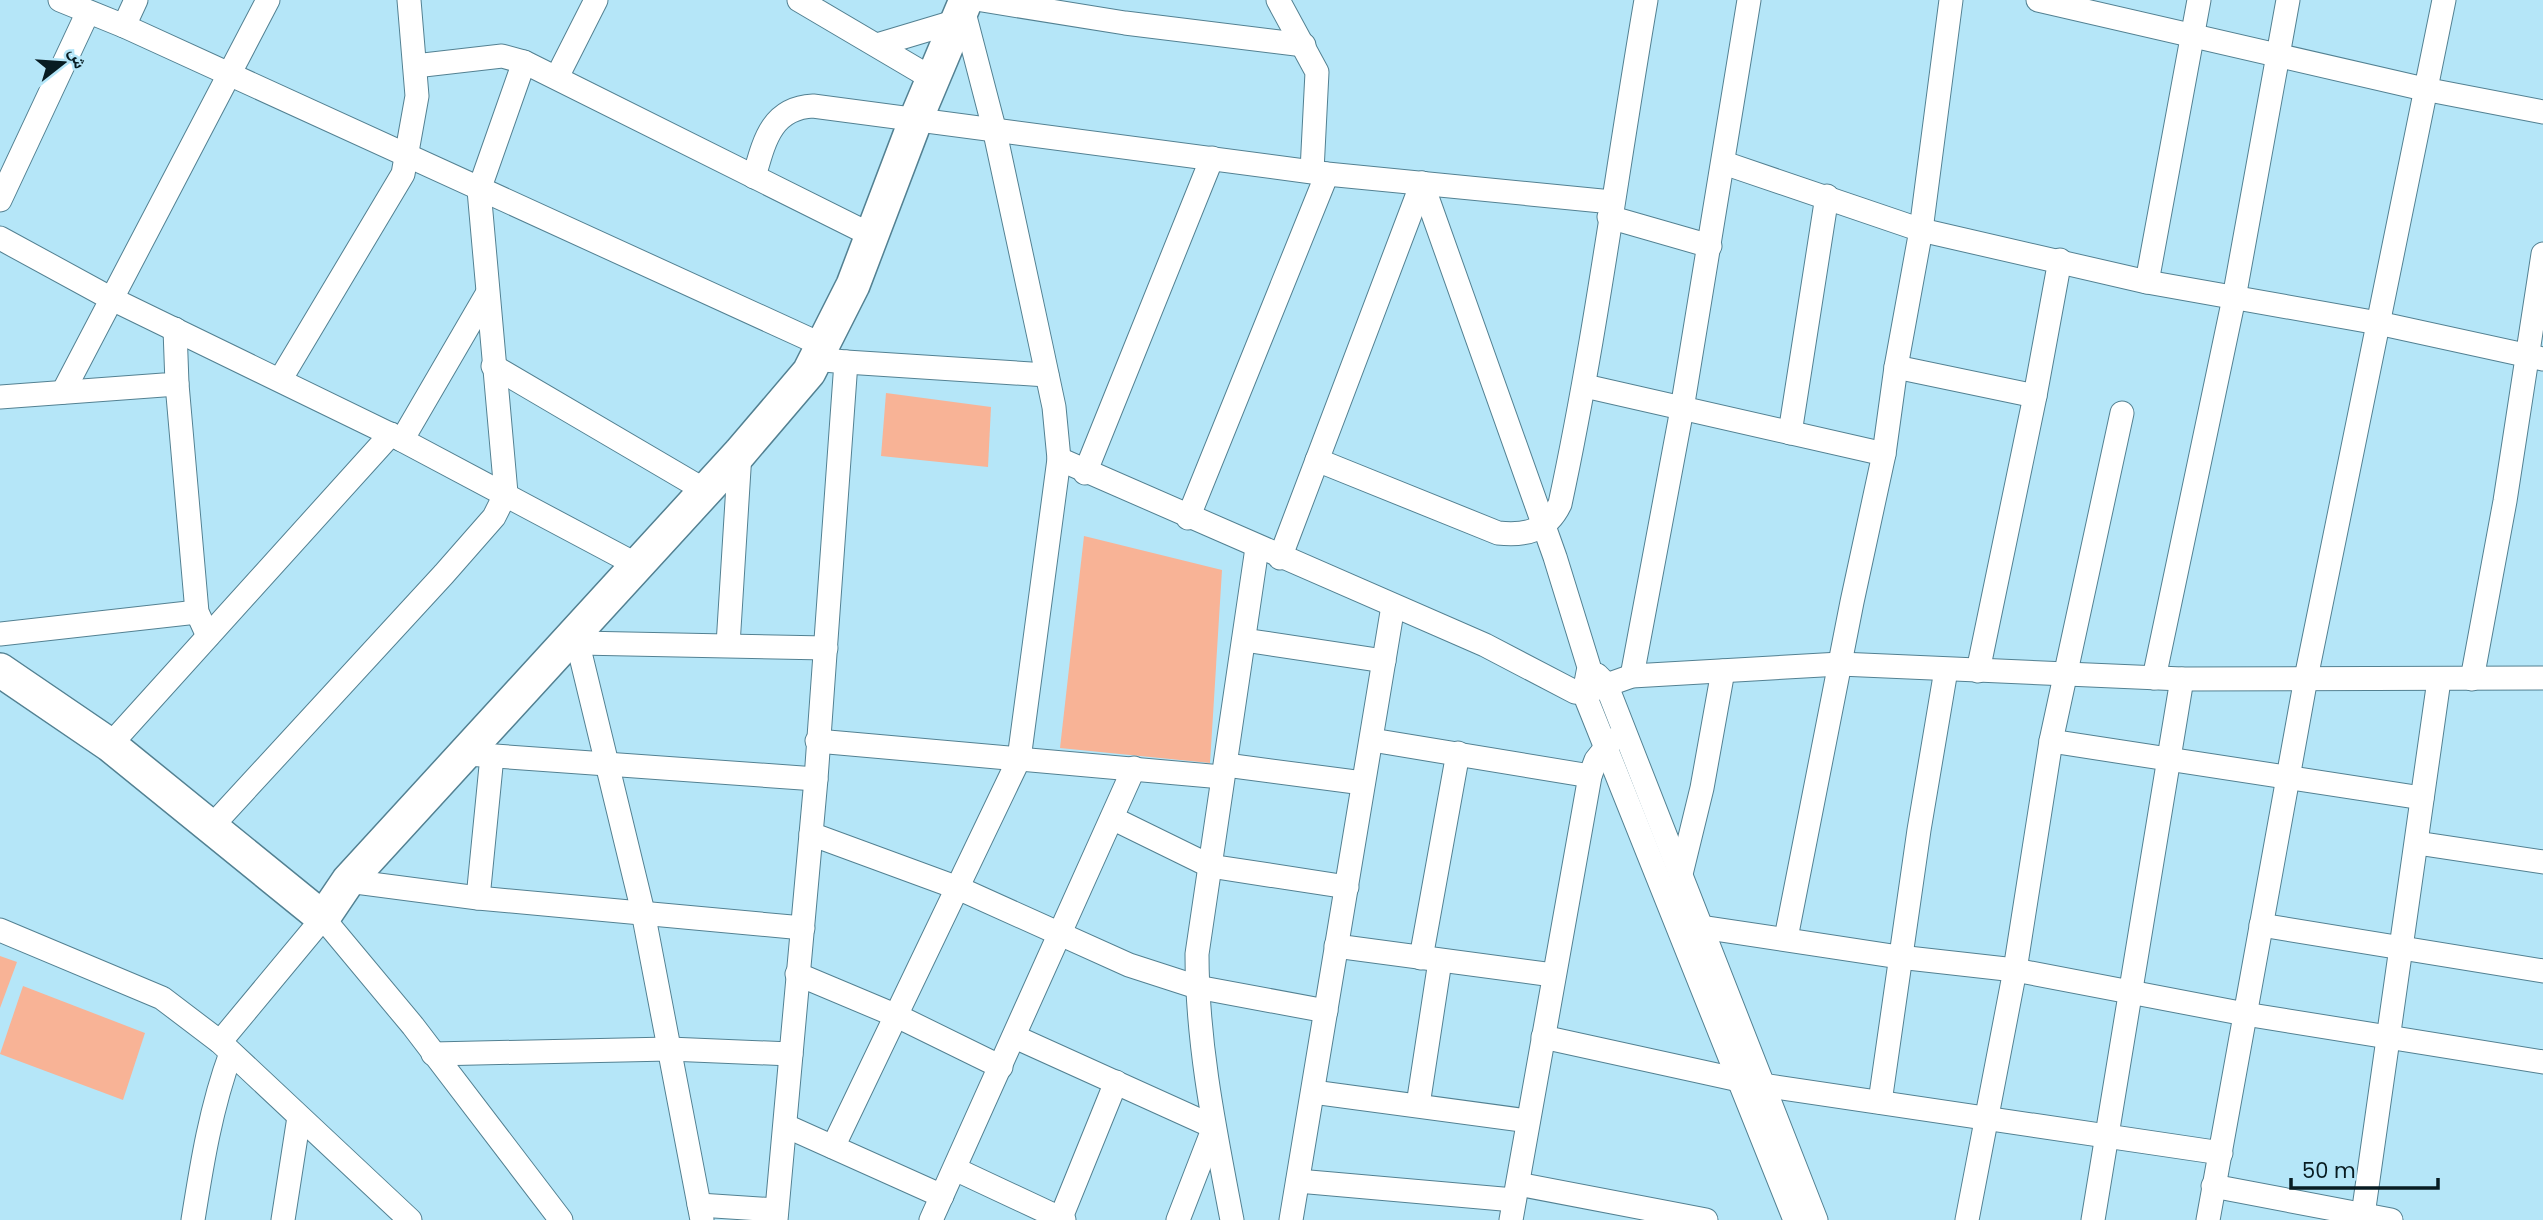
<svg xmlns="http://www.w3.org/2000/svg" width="2543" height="1220" viewBox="0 0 2543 1220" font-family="Poppins,'Noto Naskh Arabic',sans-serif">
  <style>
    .green { fill: #f8b396 }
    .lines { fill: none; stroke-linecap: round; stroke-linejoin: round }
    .street-casing { stroke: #538192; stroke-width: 25 }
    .secondary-casing { stroke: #538192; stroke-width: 36 }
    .street { stroke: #fff; stroke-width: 23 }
    .secondary { stroke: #fff; stroke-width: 33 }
  </style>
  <rect width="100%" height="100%" fill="#b5e6f8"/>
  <g class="green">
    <polygon points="886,393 991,407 988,467 881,456"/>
    <polygon points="1084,536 1222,570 1210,763 1060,748"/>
    <polygon points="0,956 17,962 0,1008"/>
    <polygon points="23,986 145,1033 123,1100 0,1054"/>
  </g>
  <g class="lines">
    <g class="street-casing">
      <g id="street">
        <polyline points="60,0 124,26 820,344"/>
        <polyline points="799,0 933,79"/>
        <polyline points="982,0 1125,23 1304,45"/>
        <polyline points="1278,0 1317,72 1312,171"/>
        <polyline points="2038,0 2424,89 2543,112"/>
        <polyline points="124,26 136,0"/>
        <polyline points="877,45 957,21"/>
        <polyline points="415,66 502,56 524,62 873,236"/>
        <polyline points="557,77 596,0"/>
        <polyline points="1724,163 1921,230 2147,282 2378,323 2543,359"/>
        <path d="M754,177c10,-35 17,-69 59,-71l514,68 285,28"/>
        <polyline points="1422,183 1555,557 1589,667 1584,693 1795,1220"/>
        <polyline points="0,200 88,12"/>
        <polyline points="1609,217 1710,246"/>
        <polyline points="0,238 110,298 402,440 637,565"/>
        <polyline points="2147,282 2199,0"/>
        <polyline points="846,362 1047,375"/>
        <polyline points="493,366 706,491"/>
        <polyline points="1896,367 2035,396"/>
        <polyline points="280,380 403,174 417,96 409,0"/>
        <polyline points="177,384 197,612 208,636"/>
        <polyline points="1585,386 1884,454"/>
        <polyline points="63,392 268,0"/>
        <polyline points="0,397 177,384 175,329"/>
        <polyline points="1790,433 1827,196"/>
        <polyline points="402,440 487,294"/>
        <polyline points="1059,459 1485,645 1575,692 1584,693 1632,676 1840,664 2182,679 2543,678"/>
        <path d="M1317,460l181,73c28,3 49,-2 62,-29 36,-167 57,-336 86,-504"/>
        <polyline points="1085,473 1212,158"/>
        <polyline points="1188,518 1327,174"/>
        <polyline points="1280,558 1422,183"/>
        <polyline points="575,632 643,912 702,1220"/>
        <polyline points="0,634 197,612"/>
        <polyline points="1244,640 1384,661"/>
        <polyline points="579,643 826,648"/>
        <polyline points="728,645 740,453"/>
        <polyline points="1978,671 2035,396 2060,260"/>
        <polyline points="1597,675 1606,684 1816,1220"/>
        <polyline points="1632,676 1682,409 1749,0"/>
        <polyline points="2154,678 2234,298 2288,0"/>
        <polyline points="2472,679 2505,501 2543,254"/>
        <polyline points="1372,740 1590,776"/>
        <polyline points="817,741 1222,777"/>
        <polyline points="2051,741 2422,798"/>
        <polyline points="110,745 391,434"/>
        <polyline points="467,754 816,779"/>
        <polyline points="1226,765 1363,783"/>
        <polyline points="1112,818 1210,866 1347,887"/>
        <polyline points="212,826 444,574 494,517 506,493 479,190 524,62"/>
        <polyline points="811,834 958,888 1129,965 1197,987 1326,1011"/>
        <polyline points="2417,843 2543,862"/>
        <polyline points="1681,874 1702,788 1723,671"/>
        <polyline points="348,881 478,898 803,928"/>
        <polyline points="478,898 492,756"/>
        <polyline points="2261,925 2543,971"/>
        <polyline points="1701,927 1899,957 2015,970 2245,1014 2543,1062"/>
        <polyline points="0,930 162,998 220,1042 410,1220"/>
        <polyline points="1786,938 1852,602 1884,454 1896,367 1921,230 1951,0"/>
        <polyline points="1336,946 1553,975"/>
        <polyline points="1421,958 1458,753"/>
        <polyline points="797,974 897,1016 1001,1067"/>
        <polyline points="1015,1037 1214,1127 1178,1220"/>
        <polyline points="1543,1037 1762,1085 2221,1153"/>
        <polyline points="220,1042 323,918 413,1026 561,1220"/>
        <polyline points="433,1054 669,1049 791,1054"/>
        <polyline points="1313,1092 1528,1121"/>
        <polyline points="1880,1102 1919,830 1946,670"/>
        <polyline points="1418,1105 1440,961"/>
        <polyline points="786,1126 942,1196"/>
        <polyline points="833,1147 1019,759 1059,459 1054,407 1041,346 994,128 963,9"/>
        <polyline points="955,1169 1064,1220"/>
        <polyline points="1298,1181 1514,1200"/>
        <polyline points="1518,1184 1706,1220"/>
        <polyline points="2213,1186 2391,1220"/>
        <polyline points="699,1205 776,1210"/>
        <polyline points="2363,1215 2439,680"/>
        <path d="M193,1220c9,-57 18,-113 38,-167"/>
        <polyline points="283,1220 299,1117"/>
        <polyline points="776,1220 816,779 846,362 814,359"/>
        <polyline points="931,1220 1134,768"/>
        <polyline points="1060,1220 1116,1082"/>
        <path d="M1232,1220c-17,-89 -35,-175 -35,-266l60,-406"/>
        <polyline points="1291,1220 1393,606"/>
        <polyline points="1511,1220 1590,776 1596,760 1612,740"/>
        <polyline points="1967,1220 2015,970 2051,741 2122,413"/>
        <polyline points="2093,1220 2182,679"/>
        <polyline points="2208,1220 2306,678 2444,0"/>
      </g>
    </g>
    <g class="secondary-casing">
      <polyline id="secondary" points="0,670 110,745 323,918 348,881 740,453 809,372 853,285 916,119 966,0"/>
    </g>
    <use href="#street" class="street"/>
    <use href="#secondary" class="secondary"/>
  </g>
  <g transform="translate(63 63) rotate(73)" stroke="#b5e6f8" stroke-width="5" paint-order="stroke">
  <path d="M0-5L12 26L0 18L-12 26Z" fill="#081c22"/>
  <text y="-10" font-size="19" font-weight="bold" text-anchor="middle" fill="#081c22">ش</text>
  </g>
  <path d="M2291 1178v10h147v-10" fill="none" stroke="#081c22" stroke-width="3.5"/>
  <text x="2302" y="1178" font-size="21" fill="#081c22" stroke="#b5e6f8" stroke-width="5" paint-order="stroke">50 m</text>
</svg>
